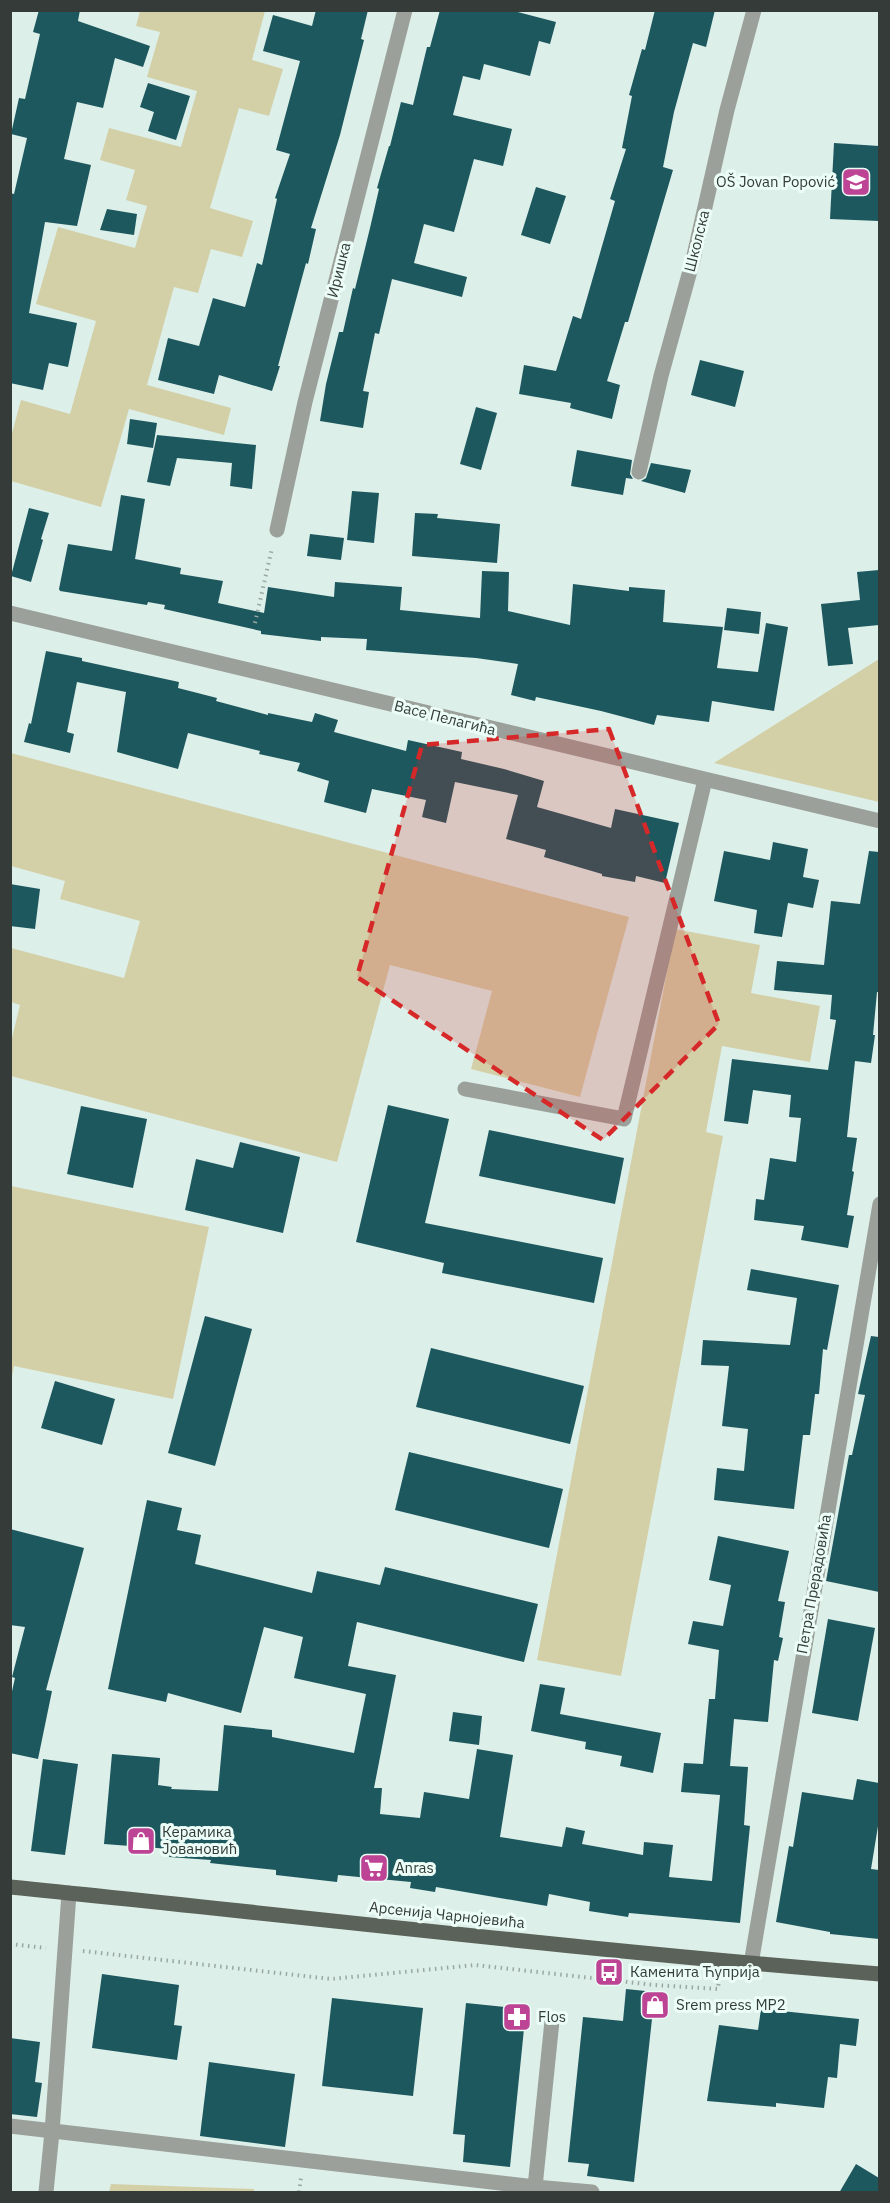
<svg xmlns="http://www.w3.org/2000/svg" width="890" height="2203" viewBox="0 0 890 2203" font-family="'IBM Plex Sans',sans-serif">
  <style>
    .green { fill: #d3d0a8 }
    .building { fill: #1d585f }
    .lines { fill: none; stroke-linecap: round; stroke-linejoin: round }
    .path { stroke: #9aa8a3; stroke-width: 4; stroke-dasharray: 1.5 4.5; stroke-linecap: butt }
    .minor { stroke: #9ba09a; stroke-width: 15 }
    .major { stroke: #5b6259; stroke-width: 15 }
    .marked { fill: #d62828; fill-opacity: 0.2; stroke: #d62828; stroke-width: 4.5; stroke-dasharray: 12 8; stroke-linejoin: round }
    .labels { text-anchor: middle; stroke-width: 6; stroke-linejoin: round; paint-order: stroke }
    .poi-label { font-size: 15px; fill: #343b39; stroke: #ebfdf6; text-anchor: start }
    .street-label { font-size: 15px; fill: #343b39; stroke: #ebfdf6 }
  </style>
  <rect width="100%" height="100%" fill="#ddefe9"/>
  <g class="green">
    <polygon points="140,11 265,11 252,60 283,69 269,116 239,108 210,208 253,221 242,257 211,249 198,293 174,287 147,385 231,408 224,435 129,409 101,507 11,481 11,437 21,400 70,414 96,321 36,304 58,227 135,248 147,206 126,200 135,170 100,160 109,128 181,147 197,91 147,77 160,32 136,26"/>
    <polygon points="879,659 879,802 714,763"/>
    <polygon points="11,753 629,917 580,1097 471,1069 492,991 390,965 337,1162 11,1076 11,1042 20,1005 11,1002 11,948 124,978 140,921 60,899 65,881 11,866"/>
    <polygon points="675,929 760,945 751,993 820,1006 810,1062 722,1046 706,1132 723,1136 621,1676 537,1660"/>
    <polygon points="11,1186 209,1227 173,1399 14,1366 11,1381"/>
    <polygon points="111,2184 254,2189 254,2192 109,2192"/>
  </g>
  <g class="building">
    <polygon points="39,10 80,10 78,21 150,46 143,67 115,58 103,108 77,102 64,159 91,165 77,226 45,222 29,313 77,323 68,367 49,363 43,390 10,383 10,193 14,194 27,138 11,134 19,98 25,99 40,34 33,32"/>
    <polygon points="316,10 368,10 361,39 364,40 340,135 311,228 316,229 308,264 306,263 278,366 280,366 272,391 219,375 214,394 158,380 168,338 199,346 213,298 245,307 257,263 262,265 277,199 275,198 290,154 276,150 300,61 263,51 273,15 312,26"/>
    <polygon points="440,10 510,10 556,22 550,44 539,41 530,76 484,64 480,80 463,76 453,115 512,129 503,166 474,159 454,232 424,224 414,263 467,277 462,297 392,279 379,334 375,333 363,391 369,392 363,428 320,421 326,384 339,332 343,332 353,288 355,289 370,228 379,189 377,188 389,146 390,146 401,102 413,105 427,47 430,47"/>
    <polygon points="655,10 715,10 706,47 693,43 674,112 663,167 673,170 628,322 625,322 607,381 620,385 612,419 570,408 571,403 519,394 524,365 556,371 573,316 581,319 615,201 610,199 626,149 622,148 632,96 629,95 642,49 645,50"/>
    <polygon points="148,83 190,96 176,140 148,131 154,112 140,107"/>
    <polygon points="834,143 879,146 879,221 830,219"/>
    <polygon points="536,187 566,196 550,244 521,235"/>
    <polygon points="107,209 137,214 134,235 100,230"/>
    <polygon points="700,360 744,371 735,407 691,395"/>
    <polygon points="476,407 497,413 481,470 460,464"/>
    <polygon points="130,419 157,423 153,448 127,444"/>
    <polygon points="157,435 256,445 252,489 230,486 232,463 177,458 170,486 147,482"/>
    <polygon points="577,450 632,460 630,474 633,479 626,478 623,495 571,486"/>
    <polygon points="651,463 691,470 685,493 641,481 646,478"/>
    <polygon points="352,491 379,493 374,543 347,540"/>
    <polygon points="121,495 145,499 135,559 181,568 180,574 223,581 218,603 264,613 268,587 334,597 335,582 402,587 400,610 480,618 482,571 509,572 508,611 570,625 573,584 629,591 629,587 665,590 663,622 723,627 717,668 758,672 766,623 788,627 774,711 712,701 709,722 657,715 654,725 601,711 536,697 535,701 511,695 518,664 476,658 366,650 367,639 321,637 321,641 261,634 261,631 164,609 165,605 148,602 147,605 60,591 59,589 68,544 112,551"/>
    <polygon points="29,508 49,513 41,539 43,540 31,582 11,576"/>
    <polygon points="415,513 438,514 437,518 500,524 497,563 412,556"/>
    <polygon points="310,534 344,538 341,560 307,556"/>
    <polygon points="879,570 879,625 848,628 853,664 828,666 821,604 860,600 857,572"/>
    <polygon points="727,608 761,612 759,634 724,630"/>
    <polygon points="46,651 82,658 82,661 179,682 178,688 217,698 216,701 268,715 268,713 312,722 315,713 338,720 334,732 406,751 408,740 462,752 461,759 504,769 544,781 537,807 611,828 615,809 679,823 665,883 636,876 635,882 602,876 602,874 544,857 546,850 506,839 518,795 455,782 446,823 422,817 426,800 372,789 366,813 324,802 329,781 297,771 300,763 259,754 260,751 188,733 178,769 117,752 126,692 77,682 67,732 74,734 70,753 24,742 29,723 31,724"/>
    <polygon points="773,842 808,849 803,877 819,880 813,908 788,903 782,937 754,933 757,910 714,901 724,851 770,860"/>
    <polygon points="869,851 879,852 879,992 877,992 873,1035 875,1035 871,1063 855,1061 847,1137 857,1138 852,1171 854,1172 847,1215 854,1216 848,1248 801,1240 804,1226 754,1220 756,1199 764,1200 770,1158 796,1162 801,1118 789,1117 791,1095 753,1090 748,1124 724,1121 732,1059 828,1070 836,1020 830,1019 832,995 774,990 777,961 824,965 831,901 860,904"/>
    <polygon points="10,884 40,889 35,929 10,926"/>
    <polygon points="388,1105 449,1119 425,1223 603,1258 594,1303 442,1273 444,1263 356,1242"/>
    <polygon points="81,1106 147,1119 133,1188 67,1174"/>
    <polygon points="489,1130 624,1158 615,1204 479,1176"/>
    <polygon points="240,1142 300,1157 283,1233 185,1210 196,1159 233,1168"/>
    <polygon points="751,1269 839,1285 827,1350 823,1349 819,1394 815,1394 810,1435 803,1435 794,1509 714,1500 717,1468 744,1471 748,1429 722,1426 729,1366 701,1365 703,1340 790,1345 797,1298 747,1290"/>
    <polygon points="205,1316 252,1329 215,1466 168,1453"/>
    <polygon points="871,1336 879,1337 879,1592 826,1581 849,1455 852,1455 865,1395 858,1394"/>
    <polygon points="431,1348 584,1386 570,1444 416,1407"/>
    <polygon points="55,1381 115,1399 102,1445 41,1428"/>
    <polygon points="409,1452 563,1489 549,1548 395,1510"/>
    <polygon points="147,1500 182,1508 177,1530 201,1535 195,1564 312,1593 317,1571 380,1585 385,1567 538,1604 524,1662 357,1622 348,1666 396,1675 374,1788 382,1788 380,1814 420,1818 424,1792 469,1799 477,1749 513,1755 500,1837 562,1847 566,1827 585,1831 582,1844 643,1855 644,1842 673,1845 669,1877 712,1881 720,1795 681,1792 684,1763 703,1764 709,1699 715,1699 719,1650 688,1644 693,1621 723,1626 731,1585 709,1580 718,1536 789,1551 778,1601 785,1602 779,1637 783,1638 778,1661 774,1660 768,1722 734,1719 730,1766 748,1767 744,1825 750,1826 740,1923 629,1913 628,1917 589,1911 590,1902 549,1894 547,1906 436,1887 435,1892 410,1888 411,1882 338,1875 337,1882 276,1875 276,1870 210,1863 211,1860 169,1857 170,1849 104,1844 112,1754 160,1758 158,1785 172,1787 171,1789 218,1791 224,1725 272,1730 272,1737 354,1753 366,1694 294,1678 303,1637 264,1627 241,1713 168,1693 166,1702 108,1689"/>
    <polygon points="10,1529 84,1548 46,1690 52,1691 38,1759 10,1753 10,1700 15,1678 12,1677 25,1627 10,1625"/>
    <polygon points="828,1619 875,1628 858,1721 812,1713"/>
    <polygon points="540,1684 565,1688 560,1714 661,1733 653,1773 620,1766 622,1756 585,1749 586,1742 531,1731"/>
    <polygon points="453,1712 482,1716 479,1745 449,1741"/>
    <polygon points="43,1759 78,1764 65,1855 31,1851"/>
    <polygon points="857,1779 879,1783 879,1820 871,1869 879,1870 879,1939 830,1934 830,1932 776,1922 789,1846 793,1847 802,1792 853,1800"/>
    <polygon points="102,1974 179,1985 174,2025 182,2026 177,2060 92,2048"/>
    <polygon points="626,1989 655,1992 634,2182 587,2176 589,2164 568,2162 583,2017 623,2021"/>
    <polygon points="332,1998 423,2008 413,2096 322,2086"/>
    <polygon points="466,2003 526,2009 510,2167 463,2162 465,2135 453,2134"/>
    <polygon points="761,2009 859,2019 856,2046 840,2044 837,2078 828,2077 824,2108 776,2103 776,2107 707,2101 719,2025 758,2030"/>
    <polygon points="10,2038 40,2042 35,2082 42,2083 37,2117 10,2114"/>
    <polygon points="209,2062 295,2074 285,2147 200,2136"/>
    <polygon points="856,2164 879,2178 879,2193 839,2193"/>
  </g>
  <g class="lines">
    <g class="path">
      <polyline points="255,623 272,548"/>
      <polyline points="10,1944 46,1948"/>
      <polyline points="83,1951 331,1979 475,1965 654,1985 718,1989 719,1978"/>
      <polyline points="299,2192 301,2178"/>
    </g>
    <g class="minor">
      <polyline points="639,472 661,376 693,260 727,110 754,10"/>
      <polyline points="277,530 305,402 405,10"/>
      <polyline points="10,613 880,821"/>
      <polyline points="465,1089 624,1119 705,780"/>
      <polyline points="751,1964 880,1204"/>
      <polyline points="10,2126 535,2187 552,2021"/>
      <polyline points="535,2187 592,2192"/>
      <polyline points="46,2192 52,2132 69,1893"/>
    </g>
    <path class="major" d="M10,1887c290,29 579,64 870,87"/>
  </g>
  <path class="marked" d="M609,729l110,295 -116,116 -246,-163 65,-232z"/>
  <defs>
    <g id="school-square" transform="scale(1.5)"><rect x="-9" y="-9" width="18" height="18" rx="4" fill="#bd4395" stroke="#ebfdf6"/><path d="M0-5L7-2L0 1L-7-2ZM-4 1L0 2.5L4 1V4Q0 6-4 4Z" fill="#fff"/></g>
    <g id="shop-square" transform="scale(1.5)"><rect x="-9" y="-9" width="18" height="18" rx="4" fill="#bd4395" stroke="#ebfdf6"/><path d="M-5-2.5h2.3a2.7 3.5 0 0 1 5.4 0H5L5.5 6h-11ZM-1.5-2.5h3a1.5 2.3 0 0 0-3 0Z" fill="#fff"/></g>
    <g id="supermarket-square" transform="scale(1.5)"><rect x="-9" y="-9" width="18" height="18" rx="4" fill="#bd4395" stroke="#ebfdf6"/><path d="M-6-5.5h2.5l.6 2H6L4.5 2H-2.5L-4.4-4H-6ZM-1.5 3.2a1.3 1.3 0 1 0 .1 0ZM3 3.2a1.3 1.3 0 1 0 .1 0Z" fill="#fff"/></g>
    <g id="bus-square" transform="scale(1.5)"><rect x="-9" y="-9" width="18" height="18" rx="4" fill="#bd4395" stroke="#ebfdf6"/><path d="M-5-6H5V4H4V6H2V4H-2V6H-4V4H-5ZM-3.5-4V0h7V-4ZM-3.5 1.2v1.5H-2V1.2ZM2 1.2v1.5H3.5V1.2Z" fill="#fff"/></g>
    <g id="pharmacy-square" transform="scale(1.5)"><rect x="-9" y="-9" width="18" height="18" rx="4" fill="#bd4395" stroke="#ebfdf6"/><path d="M-2-6h4v4h4v4h-4v4h-4v-4h-4v-4h4Z" fill="#fff"/></g>
  </defs>
  <g fill-rule="evenodd">
    <use href="#school-square" x="856" y="182"/>
    <use href="#shop-square" x="141" y="1841"/>
    <use href="#supermarket-square" x="374" y="1868"/>
    <use href="#bus-square" x="609" y="1972"/>
    <use href="#shop-square" x="655" y="2005"/>
    <use href="#pharmacy-square" x="517" y="2017"/>
  </g>
  <g class="labels">
    <g class="poi-label">
      <text x="835" y="187" text-anchor="end">OŠ Jovan Popović</text>
      <text x="162" y="1837">Керамика<tspan x="162" dy="17">Јовановић</tspan></text>
      <text x="395" y="1873">Anras</text>
      <text x="630" y="1977">Каменита Ћуприја</text>
      <text x="676" y="2010">Srem press MP2</text>
      <text x="538" y="2022">Flos</text>
    </g>
    <g class="street-label">
      <text transform="translate(697 241) rotate(-76)" y="5">Школска</text>
      <text transform="translate(339 270) rotate(-76)" y="5">Иришка</text>
      <text transform="translate(445 718) rotate(14)" y="5">Васе Пелагића</text>
      <text transform="translate(814 1584) rotate(-80)" y="5">Петра Прерадовића</text>
      <text transform="translate(447 1915) rotate(6)" y="5">Арсенија Чарнојевића</text>
    </g>
  </g>
  <rect width="890" height="2203" fill="none" stroke="#343b39" stroke-width="24"/>
</svg>
